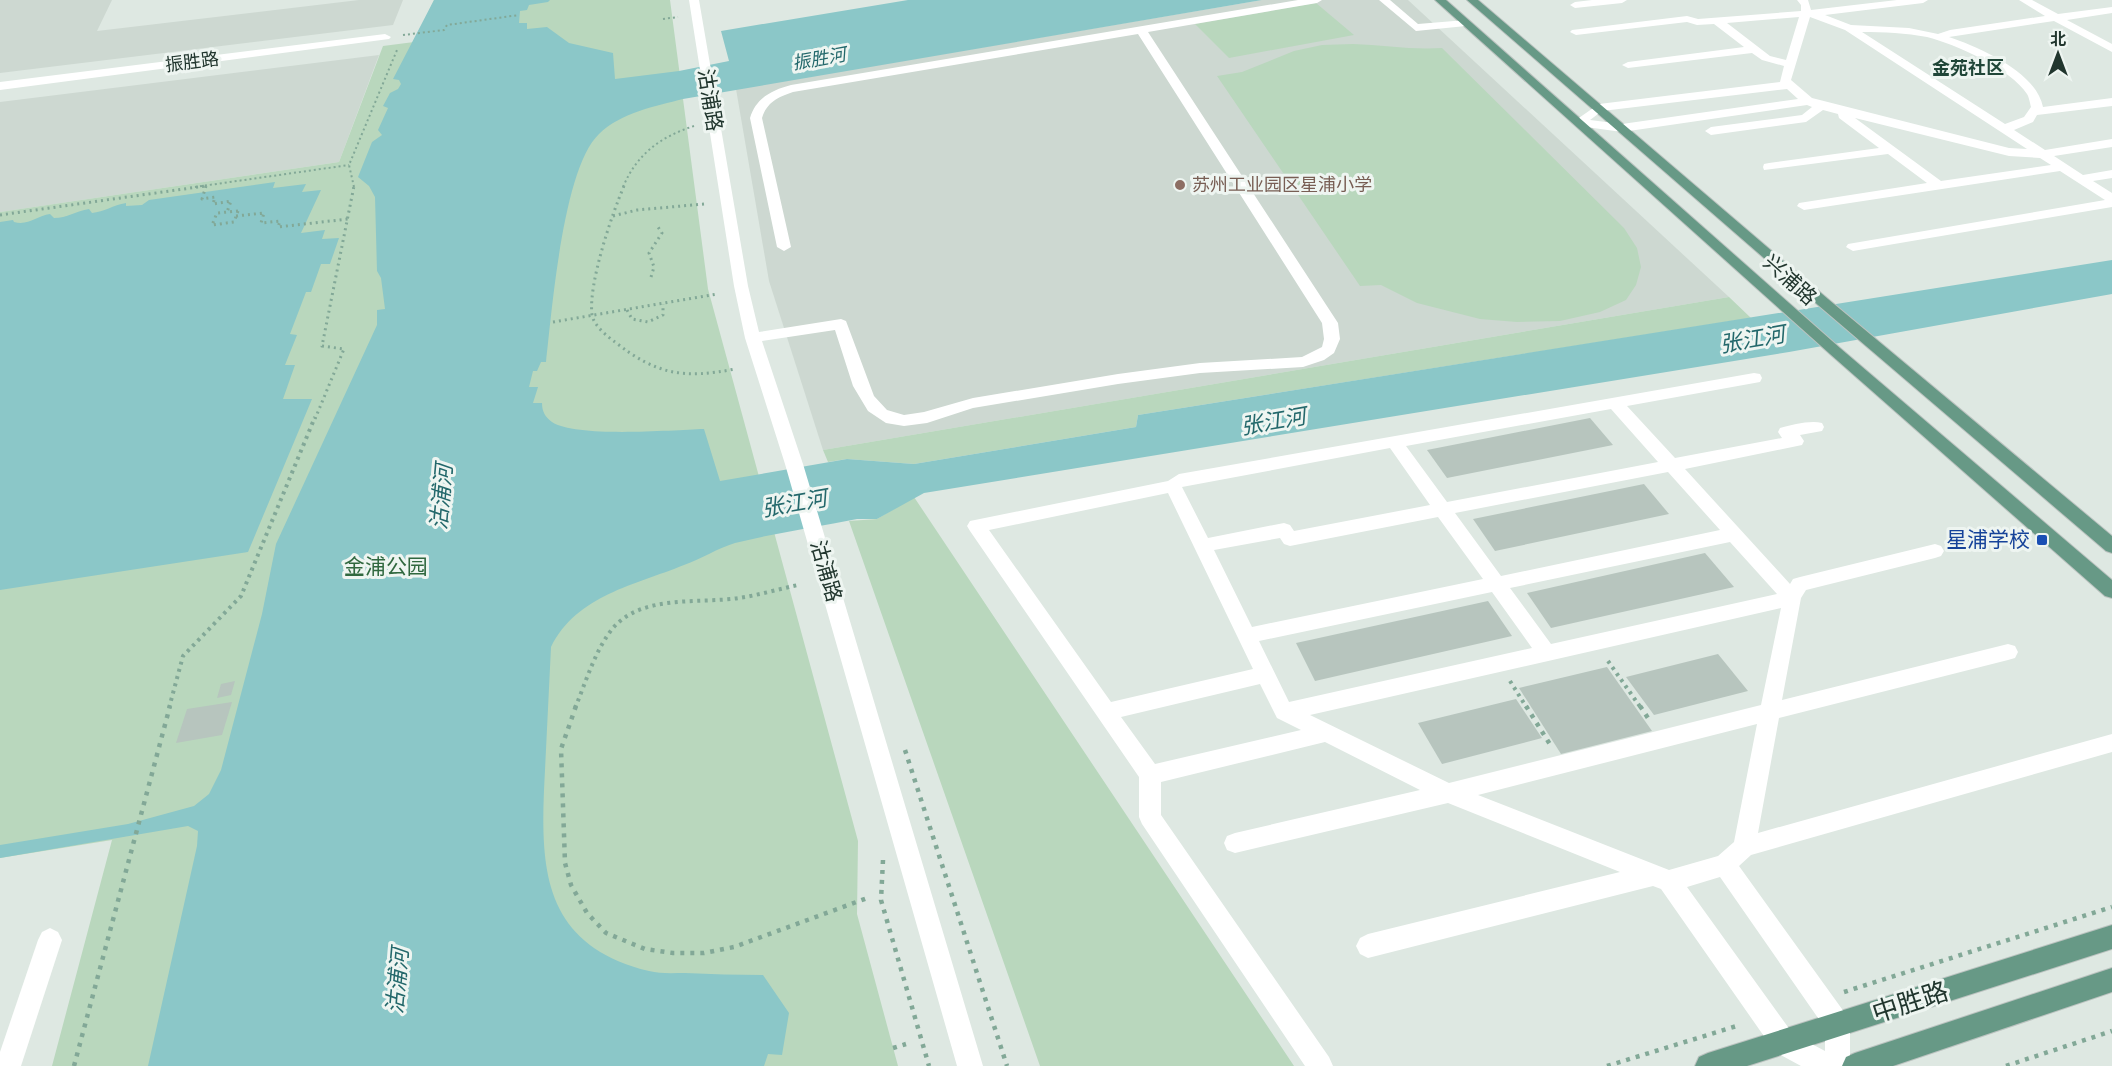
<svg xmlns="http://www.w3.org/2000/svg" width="2112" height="1066" viewBox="0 0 2112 1066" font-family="'Open Sans','Noto Sans SC',sans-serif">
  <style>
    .built { fill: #cdd8d1 }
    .green { fill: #b9d7bd }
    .water { fill: #8bc7c8 }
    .building { fill: #b7c5be }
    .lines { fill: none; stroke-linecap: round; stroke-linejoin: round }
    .major-casing { stroke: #bcc3c0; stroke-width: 2 }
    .path-far3 { stroke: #82a897; stroke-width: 2; stroke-dasharray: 2 3; stroke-linecap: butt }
    .path-far2 { stroke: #82a897; stroke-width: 3; stroke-dasharray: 2 4; stroke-linecap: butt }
    .path-far1 { stroke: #82a897; stroke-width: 4; stroke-dasharray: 3 4.5; stroke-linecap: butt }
    .path { stroke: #82a897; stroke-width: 4.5; stroke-dasharray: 4 6; stroke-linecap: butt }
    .minor { fill: #fff; fill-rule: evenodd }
    .major { fill: #679986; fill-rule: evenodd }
    .education-dot { fill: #8d6e63; stroke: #eef5f1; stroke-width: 2 }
    .transit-dot { fill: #1a4fb4; stroke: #eef5f1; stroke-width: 2 }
    .labels { text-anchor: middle; stroke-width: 6; stroke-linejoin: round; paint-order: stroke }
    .far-water-label { font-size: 18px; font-style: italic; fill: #23686b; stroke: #eef5f1 }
    .far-street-label { font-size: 18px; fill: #21362e; stroke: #eef5f1 }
    .far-neighbourhood-label { font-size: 18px; font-weight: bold; fill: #204638; stroke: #eef5f1 }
    .far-education-label { font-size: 18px; fill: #785e54; stroke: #eef5f1; text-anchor: start }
    .street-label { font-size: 21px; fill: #21362e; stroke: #eef5f1 }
    .transit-label { font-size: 21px; fill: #164399; stroke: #eef5f1; text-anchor: end }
    .park-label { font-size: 21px; fill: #30683f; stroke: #eef5f1 }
    .water-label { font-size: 22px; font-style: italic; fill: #23686b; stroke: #eef5f1 }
    .near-street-label { font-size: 26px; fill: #21362e; stroke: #eef5f1 }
  </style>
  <rect width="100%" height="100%" fill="#dee8e2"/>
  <g class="built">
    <polygon points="0,0 112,0 97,31 359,0 403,0 393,25 0,73"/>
    <polygon points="1262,0 1408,0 1729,297 823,450 769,281 736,89"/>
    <polygon points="379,55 339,162 0,212 0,102"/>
  </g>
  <g class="green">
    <polygon points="434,0 670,0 708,289 858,841 857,914 898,1066 52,1066 112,840 0,858 0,212 339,162 383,46 414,42"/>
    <polygon points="1316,3 1354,35 1229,58 1195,24"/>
    <path d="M1353,44c30,1 59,6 89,4l182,180 13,20 4,19 -5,18 -10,15 -26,12 -40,9 -43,1 -37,-3 -63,-16 -36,-18 -21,1 -143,-210 25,-4 52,-21 28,-6z"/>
    <polygon points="1729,297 1751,318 1138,415 1136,427 914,464 847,459 828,462 823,450"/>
    <polygon points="914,497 1294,1066 1040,1066 849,521 877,519"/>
  </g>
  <g class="water">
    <path d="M434,0h116l-2,2 -19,3 -2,5 -7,1 -1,12h8v6l20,-2 22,16 44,10 2,26 64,-8 50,-10 -8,-30 187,-31h354l-579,99c-27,7 -63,14 -84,35 -36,34 -47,176 -53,228h-5l-4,9h-4l-4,16h9l-5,16h9c0,8 3,14 10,19 24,16 119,8 152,7l16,52 127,-22 67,5 222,-37 2,-12 974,-155v34l-323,58 -865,141 -47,26h-20c-40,8 -82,14 -122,24 -17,5 -34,16 -51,22 -49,20 -107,30 -133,82 -2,41 -4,82 -6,123 -5,94 -6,174 104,201 11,3 25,2 36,2 26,1 52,2 78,2l26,38 -7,42 -14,-1 -4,12h-616l49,-220 1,-15 -10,-5 -188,32v-13l128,-21 66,-18 15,-12 12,-24 41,-156 14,-70 101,-219v-15l8,-1 -4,-31 -4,-7 -2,-74 -6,-11 -11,-9 14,-35 10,-7 -4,-5 10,-22 -5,-2 7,-13 8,-4 3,-5 -2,-4 -6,-1z"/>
    <path d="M275,182l-2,6 33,-4 -4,8 19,-2 -20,43 24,-3 -3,9 17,-1 -9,26h-9l-10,28h-5l-16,42 7,1 -12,30h10l-12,34h29l-64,153 -248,38v-368l13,-2 1,2c14,4 23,-6 36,-8l4,4c13,0 22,-7 35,-9l3,4c12,-1 21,-8 34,-10v3l16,-1 7,-5z"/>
  </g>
  <g class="building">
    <polygon points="1590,418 1613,445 1447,478 1427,450"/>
    <polygon points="1644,484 1669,514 1495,551 1473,519"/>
    <polygon points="1705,553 1734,587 1551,628 1527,593"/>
    <polygon points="1488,601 1512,636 1315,681 1296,643"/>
    <polygon points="1718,654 1748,691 1654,715 1626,677"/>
    <polygon points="1607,667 1652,731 1561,754 1519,688"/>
    <polygon points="235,681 231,695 217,698 221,684"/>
    <polygon points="1516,699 1542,738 1442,764 1418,723"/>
    <polygon points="232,702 222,735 176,743 187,709"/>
  </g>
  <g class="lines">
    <g class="major-casing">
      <g id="major">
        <polygon points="1435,0 1446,0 1840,348 2112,580 2112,598 2105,596 1830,354"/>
        <polygon points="1467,0 1478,0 1828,299 2112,536 2112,553 2106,551 1818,305"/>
        <polygon points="2112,925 2112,949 1747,1066 1695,1066 1699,1057 1708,1053"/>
        <polygon points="2112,968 2112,992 1893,1066 1842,1066 1846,1057 1855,1053"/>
      </g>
    </g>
    <g class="path-far3">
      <polyline points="663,19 678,17"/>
      <polyline points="403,35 444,30 447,25 519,15"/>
      <polyline points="195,187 349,165"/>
      <polyline points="354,187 349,165 397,50"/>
      <path d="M623,187c14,-33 37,-50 71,-61"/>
    </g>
    <g class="path-far2">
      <polyline points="206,186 202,199 215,197 213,204 231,201 227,212"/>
      <path d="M624,186c-12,28 -36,98 -32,129 2,11 15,21 23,27 42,33 69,37 120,27"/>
      <polygon points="238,211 234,222 212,225 217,213"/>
      <polyline points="0,215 205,186"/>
      <polyline points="236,216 264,213 261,223 280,221 278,227 348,219"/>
      <polyline points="613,216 637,210 704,204"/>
      <polyline points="651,277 654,267 649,253 662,233 656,224"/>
      <polyline points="627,310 632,319 648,322 663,315 663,304"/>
      <polyline points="553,322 717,294"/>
      <polyline points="315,419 344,349 322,346 354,186"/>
    </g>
    <g class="path-far1">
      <polyline points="1954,546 2000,535"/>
      <polyline points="1608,661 1641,708"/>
      <polyline points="1510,681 1527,708"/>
      <polyline points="169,708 183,656 241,596 315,417"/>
      <path d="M575,708c11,-26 20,-58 38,-80 29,-34 87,-24 126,-30 20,-3 40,-9 59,-13"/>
    </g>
    <g class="path">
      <polyline points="576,706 561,749 565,863 571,885 587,913 606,933 645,949 673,953 704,953 734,947 870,897"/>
      <polyline points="1526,706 1551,746"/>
      <polyline points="1640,706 1650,721"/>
      <polyline points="905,750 1007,1066"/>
      <polyline points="883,860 881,900 929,1066"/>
      <polyline points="1844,992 2112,907"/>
      <polyline points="893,1048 906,1044"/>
      <polyline points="74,1066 170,706"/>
      <polyline points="1607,1066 1740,1025"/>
      <polyline points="2006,1066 2112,1031"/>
    </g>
    <g class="minor">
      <path d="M689,0h10l49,286 11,46 82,-13 5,2 28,75 13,14 17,5 20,-3 49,-14 145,-24 82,-11 102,-6 20,-10 2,-8 -2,-16 -184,-289 -345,58c-15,5 -26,10 -31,26l29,129 -7,4 -7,-4 -27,-129c6,-20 22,-28 41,-33l507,-85h24l-5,3 -169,29 190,291 2,16 -6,14 -10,7 -21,7 -103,6 -82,11 -145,24 -46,15 -23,3 -18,-3 -18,-12 -15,-25 -18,-56 -73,11 41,123 180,602h-26l-172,-602 -40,-126 -11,-52z"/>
      <polygon points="1379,0 1390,0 1418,24 1466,20 1471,23 1466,26 1416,31"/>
      <polygon points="1592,0 1627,0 1622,3 1575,8 1570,5 1575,2"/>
      <path d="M1797,0h11l3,10 86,-10h31l-5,3 -98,12 26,10 58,3 29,6 12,-4 95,-14 -26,-16h13l26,14 54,-7v6l-45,7 45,24v8l-58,-31 -105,16c32,11 87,35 94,70l69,-9v8l-75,9 -4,7 -19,8 31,20 67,-11v8l-58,9 29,19 29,-5v8l-19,3 19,12v14l-259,44 -7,-4 2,-3 257,-44 -45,-29 -256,39 -7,-4 2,-3 128,-20 -39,-29 -124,16 -1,-3 1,-3 5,-1 110,-15 -40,-30 -1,-4 -15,-4 -17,12 -95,13 -6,-4 6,-4 91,-12 10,-8 -5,-2 -185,27 -43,-6 -6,-4 26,-18 181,-22 4,-16 -22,-6 -10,-7 -124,15 -6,-3 6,-3 116,-15 -30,-23 -17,1 -10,-3 -111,13 -6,-3 2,-2 115,-14 11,3 103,-8v-6zM1799,17l-13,43 -16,-4 -43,-33zM1810,17l35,13 182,119 -18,-1 -197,-50 -21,-18zM1862,32c22,0 44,1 65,5 28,7 84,32 100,57 2,3 3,9 4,13l-7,10 -19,7zM1787,89l11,10 -176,25 -32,-4 12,-9zM1855,118l154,38 31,2 11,7 -110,16z"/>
      <polygon points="385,34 391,37 389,39 0,90 0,82"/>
      <path d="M1754,373l6,1 2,4 -2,4 -133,24 48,52 107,-20 -4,-6 2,-4c12,-3 30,-8 42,-5l2,4 -2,4 -22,4 4,6 -2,4 -117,24 105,115 3,-5 7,-2 135,-33 6,2 3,5 -3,5 -6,2 -129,32 -5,8 -19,102 226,-56 7,2 3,6 -3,6 -7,2 -229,58 -21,115 354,-99v18l-361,103 -12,11 108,150 3,9v41h-49l-26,-14 -114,-163 -8,-3 -285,72 -8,-4 -4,-8 4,-8 8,-4 252,-62 -172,-69 -213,50 -8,-3 -3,-7 3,-7 8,-3 185,-43 -95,-48 -164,40v33l168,242 4,9h-28l-163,-242 -3,-7v-40l-169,-246 -3,-5 3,-5 198,-40 11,-7zM1611,409l47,53 -211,40 -41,-56zM1390,448l40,57 -136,26 -4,-6 -6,-2 -76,15 -26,-51zM1668,472l52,58 -219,46 -46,-63zM1168,493l85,176 -142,33 -122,-172zM1438,517l45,62 -231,48 -38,-77 66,-12 4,6 6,2zM1730,542l47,52 -226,50 -41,-56zM1492,592l40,56 -243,54 -30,-61zM1781,608l-20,97 -312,78 -139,-68zM1260,684l17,34 24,12 -146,34 -34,-47zM1757,724l-23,118 -16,14 -49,14 -191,-75zM1720,877l105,151v23l-32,-17 -106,-147z"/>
      <polygon points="50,928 58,932 62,940 21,1066 0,1066 0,1052 38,940 42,932"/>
    </g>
    <use href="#major" class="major"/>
  </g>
  <circle class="education-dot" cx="1180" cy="185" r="6"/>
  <rect class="transit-dot" x="2036" y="534" width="12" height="12" rx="3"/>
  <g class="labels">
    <g class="far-water-label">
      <text transform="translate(819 59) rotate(-10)" y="6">振胜河</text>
    </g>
    <g class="far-street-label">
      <text transform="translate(192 62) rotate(-7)" y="6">振胜路</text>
    </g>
    <g class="far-neighbourhood-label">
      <text x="1968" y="74">金苑社区</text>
    </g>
    <g class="far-education-label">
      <text x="1192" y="191">苏州工业园区星浦小学</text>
    </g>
    <g class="street-label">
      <text transform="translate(710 100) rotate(81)" y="7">沽浦路</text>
      <text transform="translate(1790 280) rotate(42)" y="7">兴浦路</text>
      <text transform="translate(826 571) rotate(74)" y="7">沽浦路</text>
    </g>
    <g class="transit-label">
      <text x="2030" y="547">星浦学校</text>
    </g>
    <g class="park-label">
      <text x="386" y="574">金浦公园</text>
    </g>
    <g class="water-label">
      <text transform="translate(1752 339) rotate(-10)" y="8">张江河</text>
      <text transform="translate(1273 421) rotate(-10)" y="8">张江河</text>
      <text transform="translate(441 497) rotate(-85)" y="8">沽浦河</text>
      <text transform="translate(794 503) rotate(-10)" y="8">张江河</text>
      <text transform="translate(397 981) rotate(-85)" y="8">沽浦河</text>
    </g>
    <g class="near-street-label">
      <text transform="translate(1910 1002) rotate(-18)" y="9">中胜路</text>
    </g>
  </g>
  <g transform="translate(2058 54)" stroke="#eef5f1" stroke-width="4.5" paint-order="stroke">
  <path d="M0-4.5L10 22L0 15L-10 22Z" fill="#21362e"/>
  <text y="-9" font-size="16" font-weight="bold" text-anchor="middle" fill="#21362e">北</text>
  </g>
</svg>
